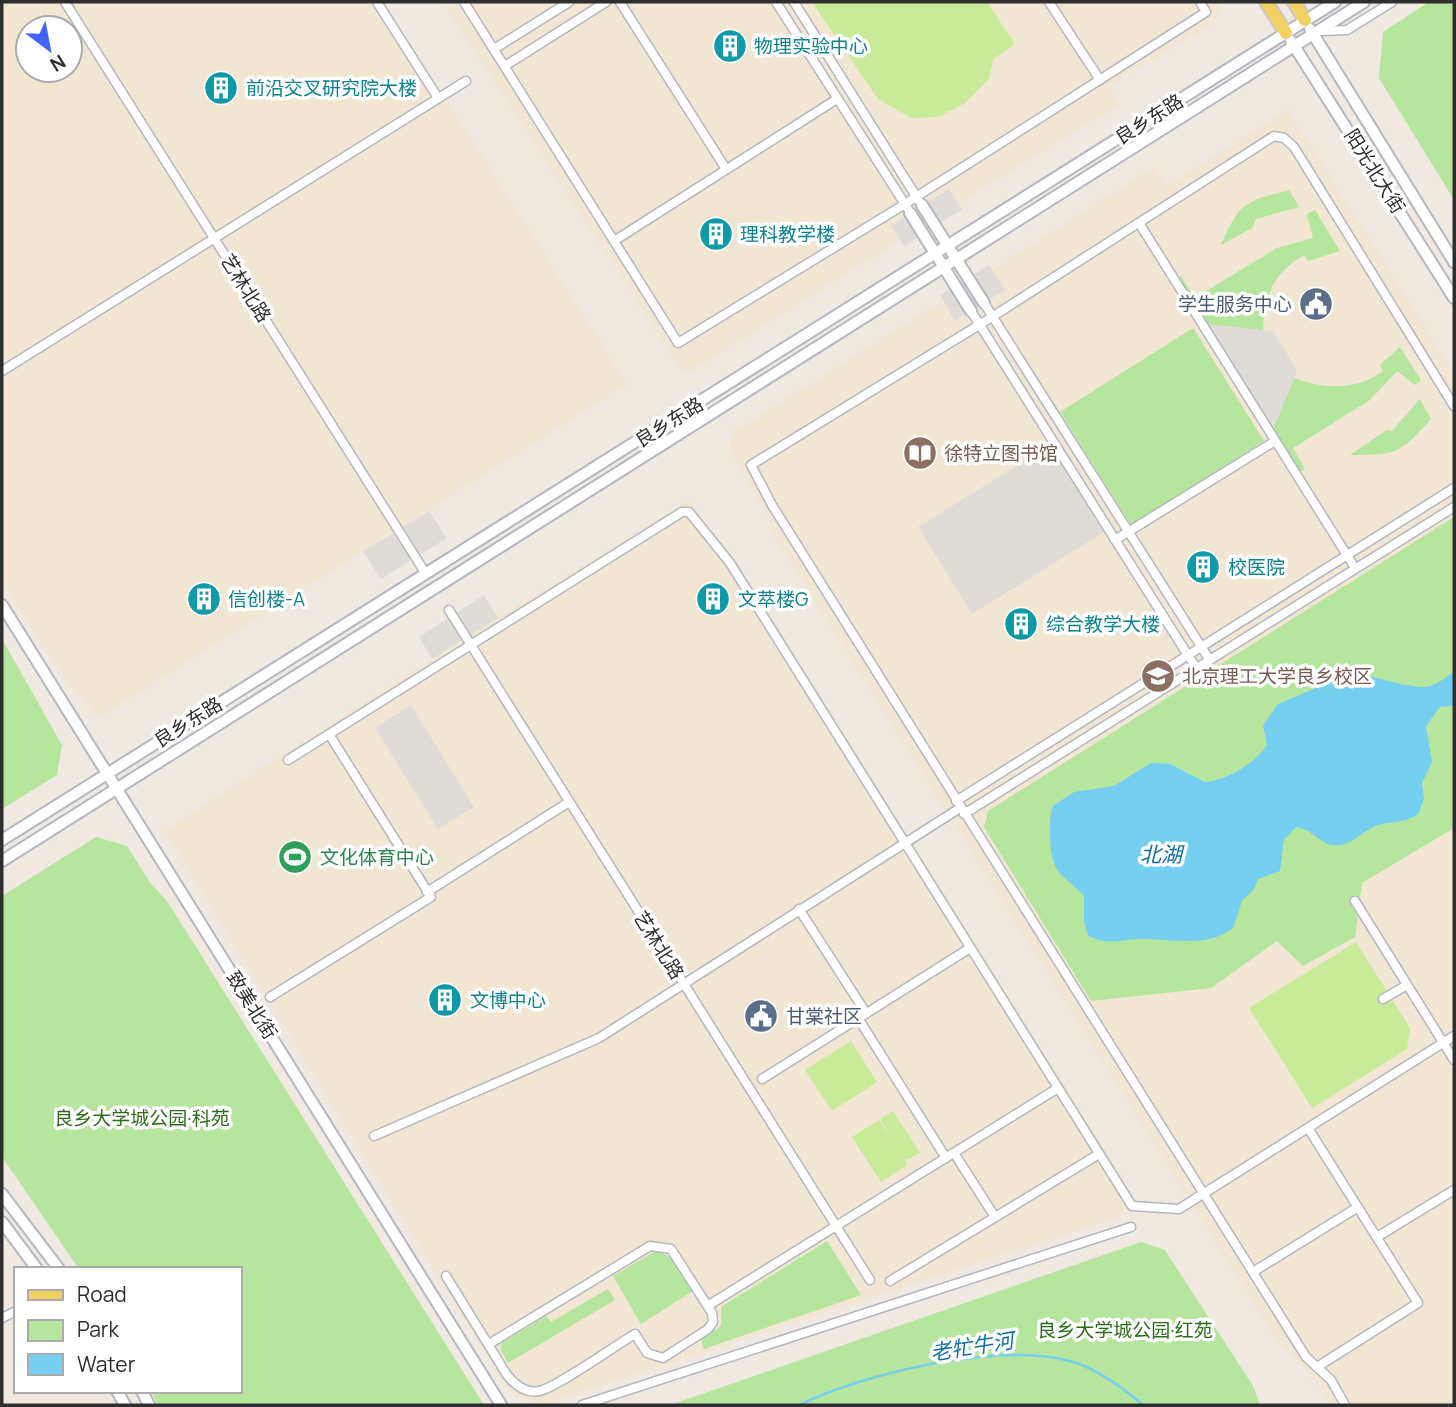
<svg xmlns="http://www.w3.org/2000/svg" width="1456" height="1407" viewBox="0 0 1456 1407" font-family="Manrope,'Noto Sans SC',sans-serif">
  <style>
    .education { fill: #f0e6d1; fill-rule: evenodd }
    .green { fill: #b6e59e }
    .pitch { fill: #c9ec9a }
    .plaza { fill: #dfdcd8 }
    .water { fill: #75cff0 }
    .lines { fill: none; stroke-linecap: round; stroke-linejoin: round }
    .stream { stroke: #75cff0; stroke-width: 2.5 }
    .street-casing { stroke: #b4b7c1; stroke-width: 11 }
    .secondary-casing { stroke: #b4b7c1; stroke-width: 14 }
    .primary-casing { stroke: #c9c9c9; stroke-width: 16 }
    .street { stroke: #fff; stroke-width: 8 }
    .secondary { stroke: #fff; stroke-width: 10 }
    .primary { stroke: #f2d163; stroke-width: 12 }
    .labels { text-anchor: middle; stroke-width: 7; stroke-linejoin: round; paint-order: stroke }
    .culture-label { font-size: 19px; fill: #0d838f; stroke: #fff; text-anchor: start }
    .street-label { font-size: 19px; fill: #2e2e2e; stroke: #fff }
    .service-label { font-size: 19px; fill: #4e5e75; stroke: #fff; text-anchor: end }
    .education-label { font-size: 19px; fill: #785e54; stroke: #fff; text-anchor: start }
    .leisure-label { font-size: 19px; fill: #27864d; stroke: #fff; text-anchor: start }
    .park-label { font-size: 19px; fill: #2c6e1b; stroke: #fff }
    .water-label { font-size: 21px; font-style: italic; fill: #0d6fa3; stroke: #fff }
  </style>
  <rect width="100%" height="100%" fill="#efe9e1"/>
  <g class="education">
    <path d="M2,2h382l243,382 -529,334 -46,-57 -50,-80zM28,28h42v42h-42z"/>
    <polygon points="443,2 1221,2 1214,23 1109,86 1120,104 958,203 949,189 891,226 900,240 691,371 681,369"/>
    <polygon points="1288,110 1454,373 1454,1405 1331,1405 1317,1383 1275,1337 776,539 765,511 729,450 732,433 943,301 956,321 1004,291 992,270 1154,167 1167,186"/>
    <polygon points="689,500 735,559 1131,1191 1122,1216 541,1405 507,1390 165,831 426,662"/>
  </g>
  <g class="green">
    <polygon points="1429,2 1454,2 1454,200 1379,78 1383,32"/>
    <path d="M1289,190l10,17 -43,12 -4,9 -31,17c19,-43 23,-43 68,-55z"/>
    <path d="M1315,210l25,41 -32,10 -4,-6c-31,18 -40,41 -41,75l-61,-6 -28,-44 7,-4 14,22 82,-50 36,-10 -6,-24z"/>
    <polygon points="1193,328 1264,441 1131,525 1060,412"/>
    <path d="M1400,347l21,33 -6,5 -18,-14 -27,29 -77,48 12,21 -9,5 -25,-40 23,-56c30,11 62,13 89,-7l-3,-6z"/>
    <path d="M1420,399l11,20c-31,35 -35,36 -81,36l37,-25 5,1z"/>
    <polygon points="1454,517 1454,828 1362,883 1355,937 1303,966 1277,941 1211,988 1091,1001 984,827 988,811"/>
    <polygon points="2,639 62,745 57,775 2,809"/>
    <polygon points="96,837 127,846 151,884 167,901 484,1405 158,1405 151,1391 240,1391 240,1269 79,1269 2,1157 2,896"/>
    <polygon points="827,1241 861,1295 704,1349 701,1340 721,1326 721,1307"/>
    <polygon points="1141,1242 1165,1250 1253,1386 1260,1405 670,1405"/>
    <polygon points="656,1251 673,1258 693,1291 641,1324 613,1276"/>
    <polygon points="608,1289 615,1300 508,1363 501,1351 502,1343 546,1316 551,1322"/>
  </g>
  <g class="pitch">
    <polygon points="812,2 987,2 1015,44 993,59 989,79 965,103 938,117 911,118 878,99"/>
    <polygon points="1356,942 1410,1028 1407,1049 1312,1108 1249,1008"/>
    <polygon points="851,1041 877,1082 832,1111 805,1070"/>
    <polygon points="893,1111 920,1153 905,1161 907,1165 881,1182 852,1137 879,1120 895,1144 880,1119"/>
  </g>
  <g class="plaza">
    <polygon points="949,189 962,209 904,246 891,226"/>
    <polygon points="989,265 1005,290 955,321 940,295"/>
    <polygon points="1202,324 1273,331 1297,370 1271,434"/>
    <polygon points="1050,445 1104,532 972,614 918,527"/>
    <polygon points="429,511 447,538 381,579 363,551"/>
    <polygon points="484,595 498,618 432,659 419,637"/>
    <polygon points="411,705 474,807 438,829 375,728"/>
  </g>
  <path class="water" d="M1345,668c15,6 65,20 80,19 12,-1 20,-10 29,-15v34l-14,1 -14,19 6,36 -10,21 2,16 -5,14c-15,12 -30,7 -46,14 -12,6 -24,20 -39,18 -14,-1 -22,-16 -38,-18l-12,13 -4,31 -22,8 -4,10 -12,12 -9,27c-25,20 -62,11 -92,11 -20,0 -35,8 -53,-4l-4,-13v-26c-8,-10 -21,-17 -28,-28 -7,-14 -8,-48 -3,-62l21,-14 40,-6 37,-23 19,1 35,18c23,-2 50,-19 62,-37l-4,-20 15,-21 36,-15 16,-19z"/>
  <g class="lines">
    <path class="stream" d="M799,1405c66,-32 199,-63 271,-44 26,7 53,27 73,44"/>
    <g class="street-casing">
      <g id="street">
        <polyline points="65,2 426,574"/>
        <polyline points="377,2 438,98"/>
        <polyline points="464,2 678,343 905,204 1206,12 1200,2"/>
        <polyline points="620,2 726,169"/>
        <polyline points="776,2 908,209"/>
        <polyline points="794,2 919,201"/>
        <polyline points="1049,2 1100,80"/>
        <polyline points="1320,31 1347,30 1392,2"/>
        <polyline points="494,49 569,2"/>
        <polyline points="505,66 606,2"/>
        <polyline points="1139,223 1355,568"/>
        <polyline points="614,241 837,99"/>
        <polyline points="984,303 1209,659"/>
        <polyline points="971,311 1196,668"/>
        <polyline points="2,371 466,81"/>
        <polyline points="1115,540 1275,441"/>
        <polyline points="449,610 870,1280"/>
        <polyline points="288,760 682,512 689,512 730,563 1132,1206 1179,1209 1454,1036"/>
        <polyline points="956,801 1454,488"/>
        <polyline points="964,814 1454,507"/>
        <polyline points="427,892 569,802"/>
        <polyline points="1355,901 1454,1060"/>
        <polyline points="799,909 866,1013"/>
        <polyline points="270,997 431,897 329,734"/>
        <polyline points="1383,999 1407,985"/>
        <polyline points="858,1018 946,1158"/>
        <polyline points="762,1079 970,948"/>
        <polyline points="1308,1128 1418,1303 1317,1367"/>
        <polyline points="374,1136 599,1038 960,808"/>
        <polyline points="954,1153 995,1217"/>
        <polyline points="1377,1237 1454,1190"/>
        <polyline points="1253,1272 1358,1207"/>
        <path d="M446,1276l61,99c8,10 18,19 32,16 17,-3 77,-46 96,-57l12,19 16,5 45,-29 5,-7 -1,-9 -41,-64 -21,-3 -161,98"/>
        <polyline points="890,1281 1099,1154"/>
        <polyline points="709,1305 1058,1088"/>
        <polyline points="2,1318 16,1311"/>
        <polyline points="582,1405 1131,1227"/>
        <polyline points="1345,1405 1331,1380 1306,1357 772,505 751,465 992,317 1274,136 1284,138 1294,147 1454,406"/>
      </g>
    </g>
    <g class="secondary-casing">
      <g id="secondary">
        <polyline points="1310,29 1454,262"/>
        <polyline points="1291,41 1454,298"/>
        <polyline points="922,205 984,303"/>
        <polyline points="910,213 971,311"/>
        <polyline points="2,605 501,1405"/>
        <polyline points="2,840 1335,2"/>
        <polyline points="2,861 1364,2"/>
        <polyline points="2,1194 59,1269"/>
        <polyline points="2,1222 37,1269"/>
        <polyline points="117,1391 125,1405"/>
        <polyline points="142,1391 149,1405"/>
      </g>
    </g>
    <g class="primary-casing">
      <g id="primary">
        <polyline points="1266,2 1286,33"/>
        <polyline points="1294,2 1305,20"/>
      </g>
    </g>
    <use href="#street" class="street"/>
    <use href="#secondary" class="secondary"/>
    <use href="#primary" class="primary"/>
  </g>
  <defs>
    <g id="building-disc" transform="scale(1.75)"><circle r="9.5" fill="#0f9aa8" stroke="#fff"/><path d="M-4-6H4V6H1V3H-1V6H-4ZM-2.5-4.3h1.7v1.8h-1.7ZM.8-4.3h1.7v1.8H.8ZM-2.5-1h1.7V.8h-1.7ZM.8-1h1.7V.8H.8Z" fill="#fff"/></g>
    <g id="civic-disc" transform="scale(1.75)"><circle r="9.5" fill="#5c6f8a" stroke="#fff"/><path d="M-.6-6.5H3V-4.5H.6V-3L4-1V1h2V6H-6V1h2V-1L-.6-3ZM-1.2 2.5V6h2.4V2.5Z" fill="#fff"/></g>
    <g id="library-disc" transform="scale(1.75)"><circle r="9.5" fill="#8d6e63" stroke="#fff"/><path d="M-6-4Q-3-5.5-.7-3.5V5Q-3 3-6 4ZM6-4Q3-5.5 .7-3.5V5Q3 3 6 4Z" fill="#fff"/></g>
    <g id="university-disc" transform="scale(1.75)"><circle r="9.5" fill="#8d6e63" stroke="#fff"/><path d="M0-5L7-2L0 1L-7-2ZM-4 1L0 2.5L4 1V4Q0 6-4 4Z" fill="#fff"/></g>
    <g id="stadium-disc" transform="scale(1.75)"><circle r="9.5" fill="#2e9e5b" stroke="#fff"/><path d="M0-5a6.5 5 0 1 0 0 10a6.5 5 0 1 0 0-10ZM-3.5-1.8h7v3.6h-7Z" fill="#fff"/></g>
  </defs>
  <g fill-rule="evenodd">
    <use href="#building-disc" x="730" y="46"/>
    <use href="#building-disc" x="221" y="88"/>
    <use href="#building-disc" x="716" y="234"/>
    <use href="#civic-disc" x="1316" y="304"/>
    <use href="#library-disc" x="920" y="453"/>
    <use href="#building-disc" x="1203" y="567"/>
    <use href="#building-disc" x="204" y="599"/>
    <use href="#building-disc" x="713" y="599"/>
    <use href="#building-disc" x="1021" y="624"/>
    <use href="#university-disc" x="1158" y="676"/>
    <use href="#stadium-disc" x="295" y="857"/>
    <use href="#building-disc" x="445" y="1000"/>
    <use href="#civic-disc" x="761" y="1016"/>
  </g>
  <g class="labels">
    <g class="culture-label">
      <text x="754" y="53">物理实验中心</text>
      <text x="246" y="95">前沿交叉研究院大楼</text>
      <text x="740" y="241">理科教学楼</text>
      <text x="1228" y="574">校医院</text>
      <text x="228" y="606">信创楼-A</text>
      <text x="738" y="606">文萃楼G</text>
      <text x="1046" y="631">综合教学大楼</text>
      <text x="470" y="1007">文博中心</text>
    </g>
    <g class="street-label">
      <text transform="translate(1149 119) rotate(-32)" y="7">良乡东路</text>
      <text transform="translate(1375 171) rotate(58)" y="7">阳光北大街</text>
      <text transform="translate(246 288) rotate(58)" y="7">艺林北路</text>
      <text transform="translate(669 422) rotate(-32)" y="7">良乡东路</text>
      <text transform="translate(188 722) rotate(-32)" y="7">良乡东路</text>
      <text transform="translate(659 945) rotate(58)" y="7">艺林北路</text>
      <text transform="translate(252 1005) rotate(58)" y="7">致美北街</text>
    </g>
    <g class="service-label">
      <text x="1292" y="311">学生服务中心</text>
      <text x="786" y="1023" text-anchor="start">甘棠社区</text>
    </g>
    <g class="education-label">
      <text x="944" y="460">徐特立图书馆</text>
      <text x="1182" y="683">北京理工大学良乡校区</text>
    </g>
    <g class="leisure-label">
      <text x="320" y="864">文化体育中心</text>
    </g>
    <g class="park-label">
      <text x="142" y="1125">良乡大学城公园·科苑</text>
      <text x="1125" y="1337">良乡大学城公园·红苑</text>
    </g>
    <g class="water-label">
      <text x="1161" y="862">北湖</text>
      <text transform="translate(972 1347) rotate(-9)" y="7">老牤牛河</text>
    </g>
  </g>
  <rect width="1456" height="1407" fill="none" stroke="#2e2e2e" stroke-width="7"/>
  <rect x="14" y="1267" width="228" height="126" fill="#ffffff" stroke="#ababab" stroke-width="2"/>
  <rect x="28" y="1290" width="35" height="10" fill="#f2d163" stroke="#ababab" stroke-width="2"/>
  <text x="77" y="1302" font-size="21" fill="#2e2e2e">Road</text>
  <rect x="28" y="1320" width="35" height="21" fill="#b6e59e" stroke="#ababab" stroke-width="2"/>
  <text x="77" y="1337" font-size="21" fill="#2e2e2e">Park</text>
  <rect x="28" y="1354" width="35" height="21" fill="#75cff0" stroke="#ababab" stroke-width="2"/>
  <text x="77" y="1372" font-size="21" fill="#2e2e2e">Water</text>
  <g transform="translate(49 49) rotate(148)"><circle r="33" fill="#ffffff" stroke="#ababab" stroke-width="2"/>
  <path d="M0-5L12 26L0 18L-12 26Z" fill="#4264fb"/>
  <text y="-10" font-size="19" font-weight="bold" text-anchor="middle" fill="#2e2e2e">N</text>
  </g>
</svg>
